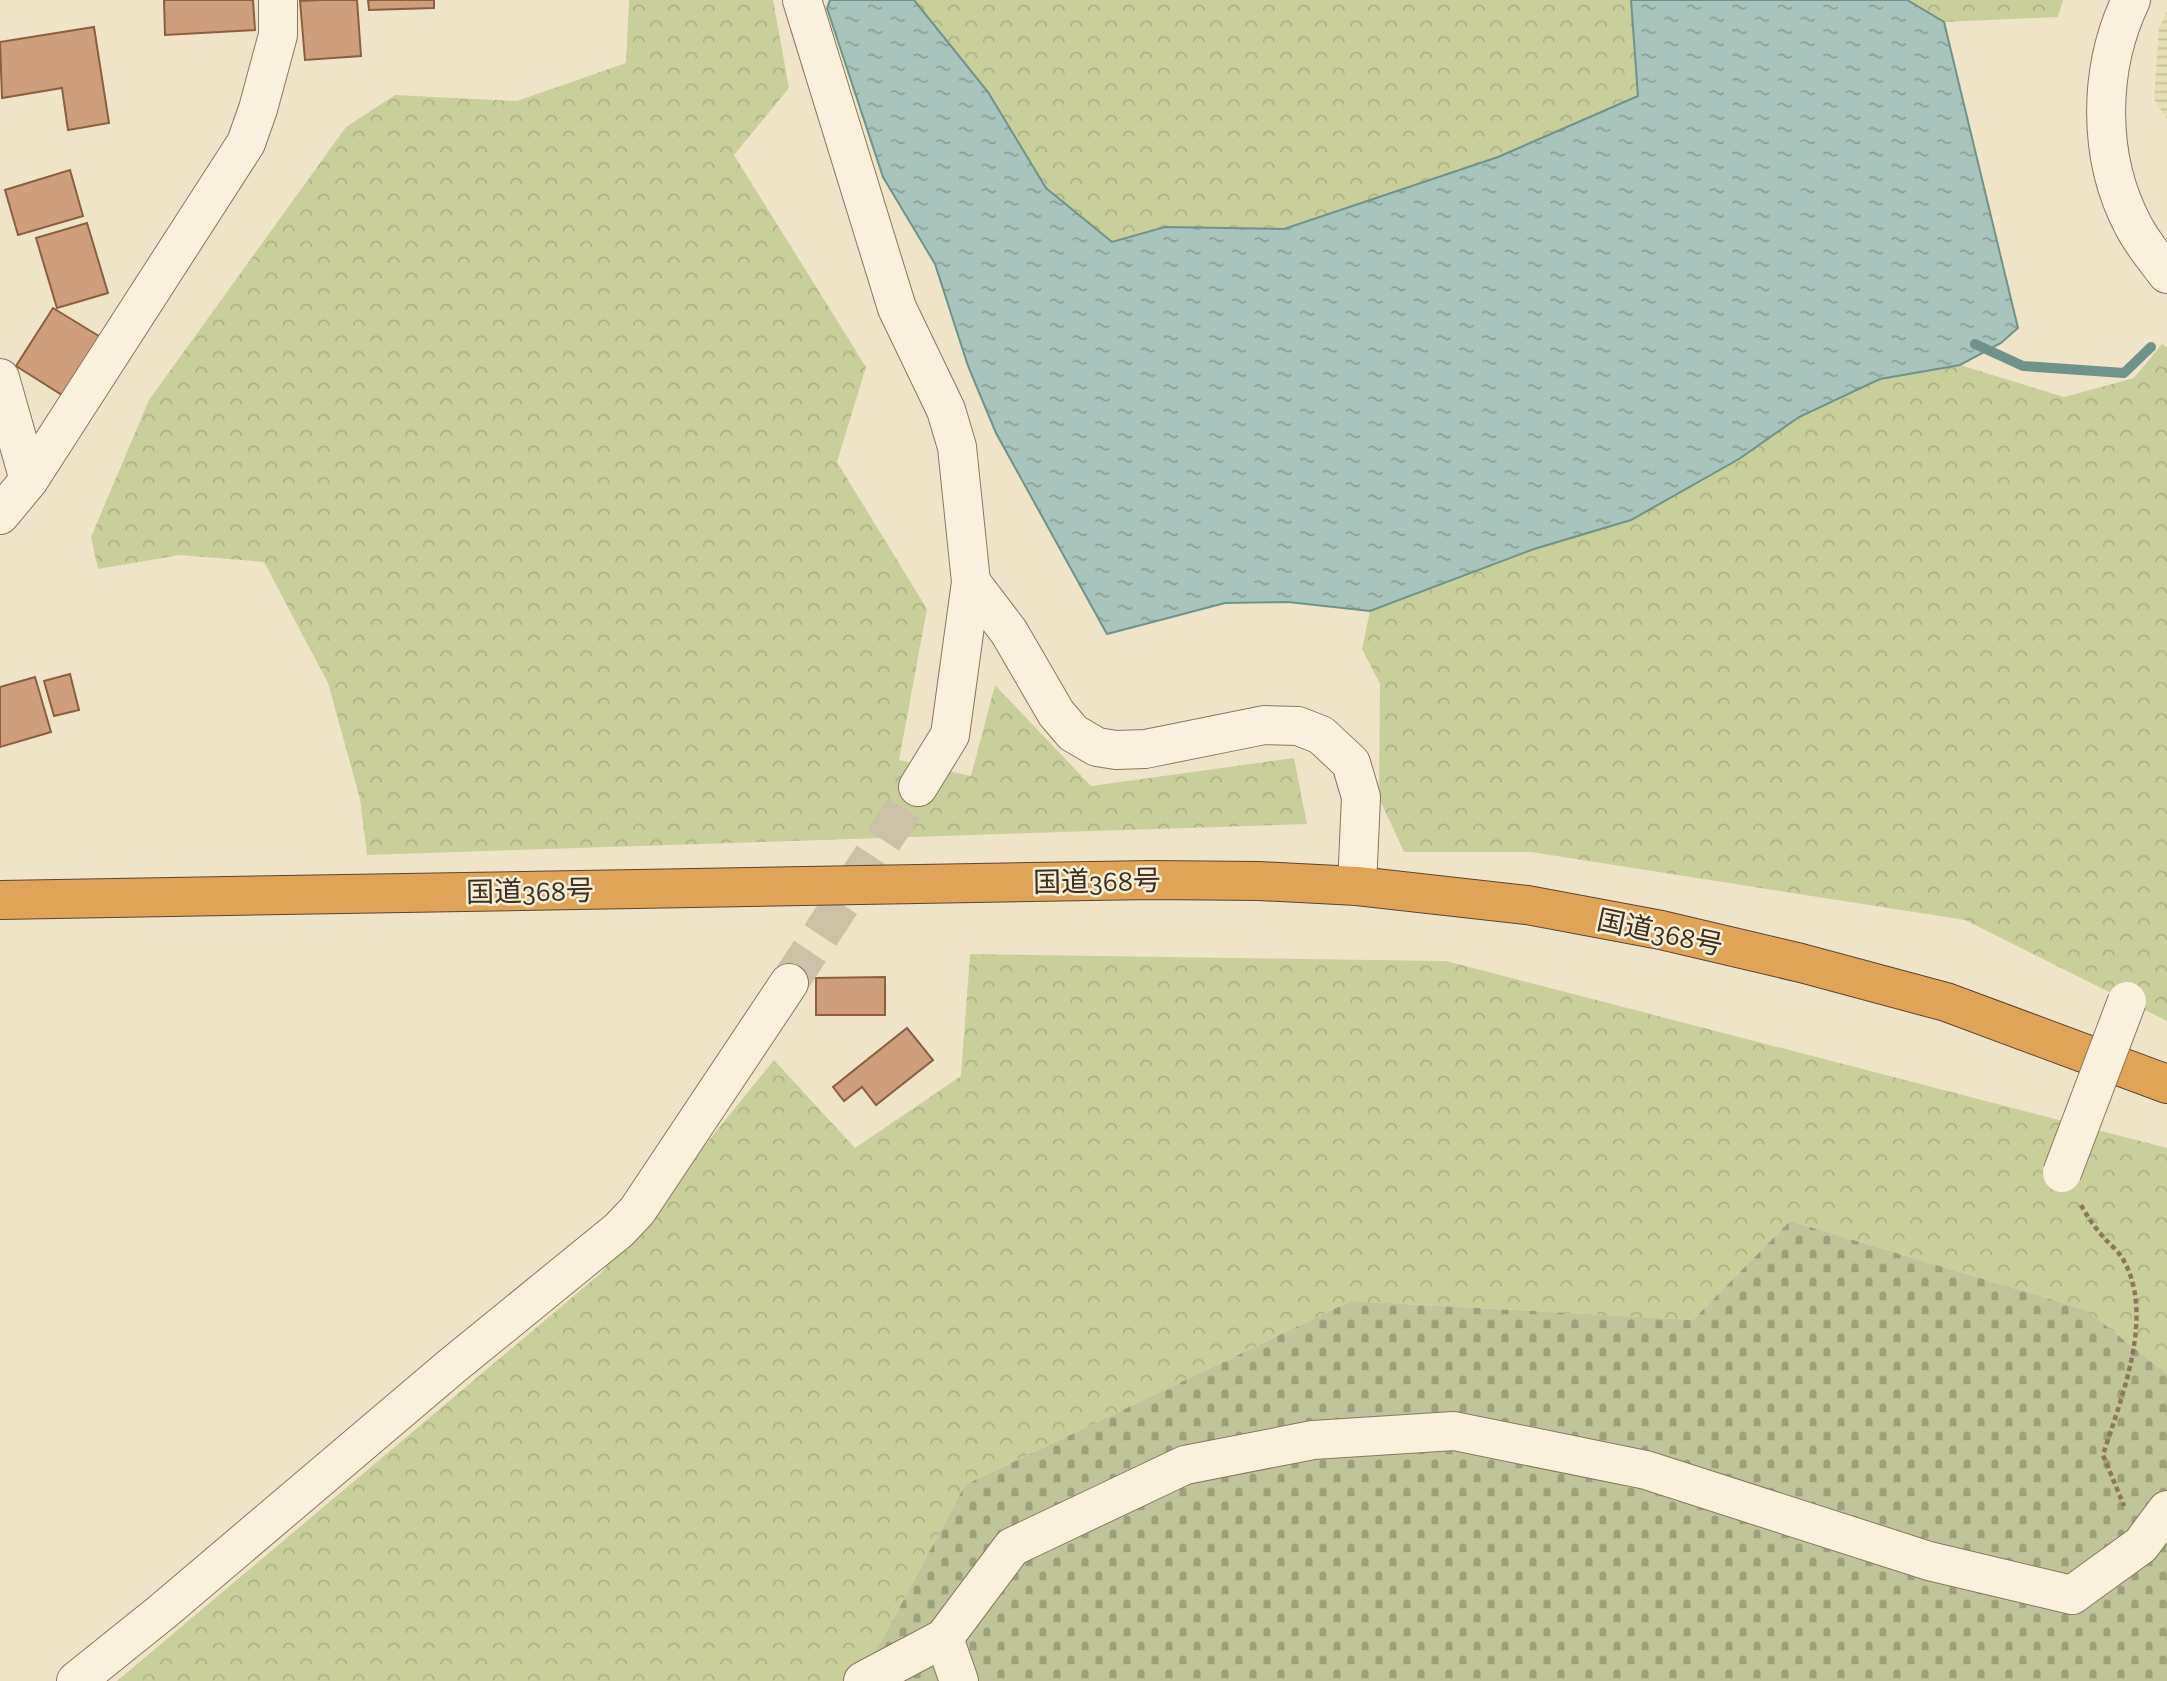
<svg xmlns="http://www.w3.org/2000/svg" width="2167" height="1681" viewBox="0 0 2167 1681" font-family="'Zilla Slab','Noto Sans JP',serif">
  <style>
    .farmland { fill: url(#farmland-rules) }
    .forest { fill: url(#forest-crowns) }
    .cemetery { fill: url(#cemetery-stones) }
    .water { fill: url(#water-ripples); stroke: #6f938a; stroke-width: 2 }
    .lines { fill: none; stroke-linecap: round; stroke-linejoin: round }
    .stream { stroke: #6f938a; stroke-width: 10 }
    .building { fill: #cf9f7d; stroke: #8d5f41; stroke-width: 2 }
    .minor-tunnel { stroke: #ccc0a6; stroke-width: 38; stroke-dasharray: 38 19; stroke-linecap: butt }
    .minor-casing { stroke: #8d765c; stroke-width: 40 }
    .highway-casing { stroke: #5b4430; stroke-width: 40 }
    .path { stroke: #8d765c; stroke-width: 4.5; stroke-dasharray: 5 3.5; stroke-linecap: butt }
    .minor { stroke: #faf1dc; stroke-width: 38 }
    .highway { stroke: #e0a458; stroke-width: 38 }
    .minor-bridge-casing { stroke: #8d765c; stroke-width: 40; stroke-linecap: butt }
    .minor-bridge { stroke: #faf1dc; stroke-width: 38 }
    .labels { text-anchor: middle; stroke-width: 5; stroke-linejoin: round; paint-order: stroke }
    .street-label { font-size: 28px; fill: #3d2e20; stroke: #f7eed8 }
  </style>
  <defs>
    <pattern id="farmland-rules" width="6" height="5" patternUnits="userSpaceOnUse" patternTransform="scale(1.75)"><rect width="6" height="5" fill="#e6deb5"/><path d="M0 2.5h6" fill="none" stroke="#c6bf9b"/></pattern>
    <pattern id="forest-crowns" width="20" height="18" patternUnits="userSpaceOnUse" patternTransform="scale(1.75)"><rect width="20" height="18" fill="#c9cf9b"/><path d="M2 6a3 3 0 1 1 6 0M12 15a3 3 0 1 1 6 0" fill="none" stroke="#aeb285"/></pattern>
    <pattern id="cemetery-stones" width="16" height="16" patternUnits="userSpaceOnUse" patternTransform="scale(1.75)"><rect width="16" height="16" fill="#bfc49a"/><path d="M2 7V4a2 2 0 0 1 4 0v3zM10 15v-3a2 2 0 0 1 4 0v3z" fill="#9ca07d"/></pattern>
    <pattern id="water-ripples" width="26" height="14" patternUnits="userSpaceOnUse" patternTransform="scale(1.75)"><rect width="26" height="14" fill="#a9c4bc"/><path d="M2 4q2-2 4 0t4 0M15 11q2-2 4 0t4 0" fill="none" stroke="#8ba098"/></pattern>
  </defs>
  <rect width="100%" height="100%" fill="#f0e4c8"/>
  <polygon class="farmland" points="2167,12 2167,119 2154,99 2159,27"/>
  <g class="forest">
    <polygon points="629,0 773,0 789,88 734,155 866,367 837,462 927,609 899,760 971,776 995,685 1091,786 1294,758 1307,824 367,855 360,799 328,683 264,562 180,555 98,569 91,537 149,400 346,127 395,95 517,101 626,63"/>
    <polygon points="914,0 1631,0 1638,96 1498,157 1284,229 1165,227 1112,242 1046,188 988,92"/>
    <polygon points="1907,0 2063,0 2058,17 1944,22"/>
    <polygon points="2162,344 2167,347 2167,1021 1965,920 1531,852 1404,852 1379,798 1380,684 1362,649 1370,611 1534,549 1631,520 1739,459 1799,417 1880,379 1960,365 2064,397 2134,378"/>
    <polygon points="970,954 1446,961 2167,1148 2167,1374 2086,1310 1790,1221 1693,1320 1351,1301 965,1485 860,1681 117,1681 601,1273 774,1060 855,1148 961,1076"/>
  </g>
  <polygon class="cemetery" points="1790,1221 2086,1310 2167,1374 2167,1681 860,1681 965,1485 1351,1301 1693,1320"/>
  <polygon class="water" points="830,0 914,0 988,92 1046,188 1112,242 1165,227 1284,229 1498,157 1638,96 1631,0 1907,0 1944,22 2018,328 2001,343 1960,365 1880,379 1799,417 1739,459 1631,520 1534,549 1370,611 1288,602 1225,603 1107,634 996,433 968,366 935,264 883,177 827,8"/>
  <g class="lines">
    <polyline class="stream" points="1975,344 2023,366 2124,373 2151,347"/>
  </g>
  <g class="building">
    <polygon points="164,0 253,0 255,30 165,35"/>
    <polygon points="321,0 357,0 361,56 305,60 300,1"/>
    <polygon points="368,0 434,0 434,8 369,10"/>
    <polygon points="94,27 109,123 68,130 62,88 2,98 0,42"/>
    <polygon points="70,170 83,216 18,235 5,190"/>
    <polygon points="87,223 108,293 57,308 36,238"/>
    <polygon points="53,308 107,341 70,400 16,366"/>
    <polygon points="70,674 79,710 54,716 44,681"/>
    <polygon points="35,677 51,732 0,747 0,687"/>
    <polygon points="885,977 885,1015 816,1015 816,978"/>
    <polygon points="907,1028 933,1060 876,1105 862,1087 844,1101 833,1087"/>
  </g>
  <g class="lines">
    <polyline class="minor-tunnel" points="789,983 918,787"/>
    <g class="minor-casing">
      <g id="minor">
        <polyline points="802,0 897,308 946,410 957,447 971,582 950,735 918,787"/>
        <path d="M2131,0c-33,69 -34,157 2,225 9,18 22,33 34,49"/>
        <polyline points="0,378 29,480"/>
        <polyline points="0,515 29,480 246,143 258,109 278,35 278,0"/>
        <polyline points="971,582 1009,632 1056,713 1073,733 1097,747 1116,750 1145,749 1264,725 1298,726 1321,735 1351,763 1361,797 1357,886"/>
        <polyline points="944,1638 959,1681"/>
        <polyline points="76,1681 162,1612 452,1366 619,1230 637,1211 789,983"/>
        <polyline points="863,1681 944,1638 1012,1547 1185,1465 1313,1440 1454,1431 1646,1470 1929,1561 2072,1595 2141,1545 2167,1510"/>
      </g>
    </g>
    <g class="highway-casing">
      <polyline id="highway" points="0,900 1151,880 1259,881 1357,886 1527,905 1661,930 1801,963 1946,1002 2167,1084"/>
    </g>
    <path class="path" d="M2081,1205c7,13 15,24 25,35 6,6 14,13 18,21 31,56 -3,137 -21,194l21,51"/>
    <use href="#minor" class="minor"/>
    <use href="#highway" class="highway"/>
    <g class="minor-bridge-casing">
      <polyline id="minor-bridge" points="2062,1173 2127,1001"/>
    </g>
    <use href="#minor-bridge" class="minor-bridge"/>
  </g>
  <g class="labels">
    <g class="street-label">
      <text transform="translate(1097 881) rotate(-1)" y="10">国道368号</text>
      <text transform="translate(530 891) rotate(-1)" y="10">国道368号</text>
      <text transform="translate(1660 932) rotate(12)" y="10">国道368号</text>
    </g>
  </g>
</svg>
